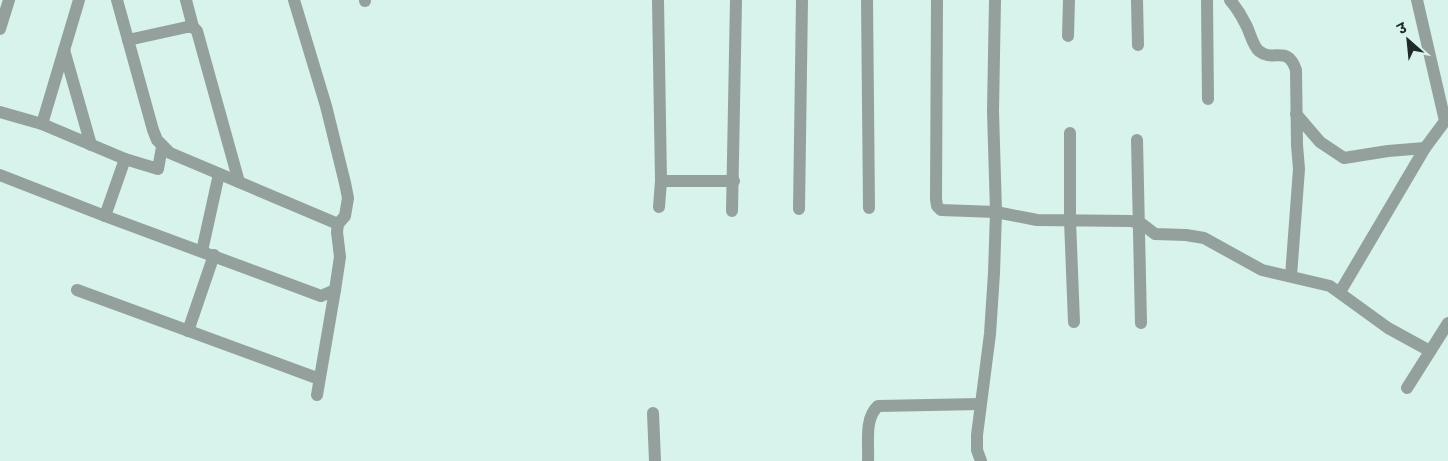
<svg xmlns="http://www.w3.org/2000/svg" width="1448" height="461" viewBox="0 0 1448 461" font-family="Poppins,'Noto Sans Devanagari',sans-serif">
  <style>
    .lines { fill: none; stroke-linecap: round; stroke-linejoin: round }
    .minor { stroke: #94a09c; stroke-width: 12 }
  </style>
  <rect width="100%" height="100%" fill="#d7f3eb"/>
  <g class="lines">
    <g class="minor">
      <polyline points="117,0 153,130 157,140 170,153 338,224"/>
      <polyline points="186,0 193,27"/>
      <polyline points="294,0 326,106 345,183 348,198 345,216 338,224 337,232 340,257 335,290"/>
      <polyline points="365,0 365,1"/>
      <polyline points="658,0 661,181 659,207"/>
      <polyline points="867,0 869,208"/>
      <polyline points="937,0 936,199 937,206 941,210 996,212 1037,220 1131,221 1142,224 1155,234 1186,235 1204,238 1262,270 1330,286 1388,328 1430,351"/>
      <polyline points="1137,0 1138,45"/>
      <polyline points="1207,0 1208,99"/>
      <path d="M1230,0c6,7 11,15 15,23 5,8 7,22 14,28 15,12 28,-7 37,19l1,75 2,24 -8,107"/>
      <polyline points="0,29 9,0"/>
      <polyline points="1068,36 1069,0"/>
      <polyline points="128,40 187,27 193,27 197,31 239,182"/>
      <polyline points="64,50 91,145"/>
      <polyline points="0,112 42,124 125,159 158,169 162,147"/>
      <polyline points="1296,114 1320,142 1344,158 1388,151 1425,148 1445,121 1417,0"/>
      <polyline points="42,124 79,0"/>
      <polyline points="1070,133 1070,220 1074,322"/>
      <polyline points="1137,140 1141,323"/>
      <polyline points="0,175 105,216 321,296 335,290 317,395"/>
      <polyline points="661,181 734,181"/>
      <polyline points="799,209 802,0"/>
      <polyline points="732,211 736,0"/>
      <polyline points="105,216 125,159"/>
      <polyline points="202,251 219,174"/>
      <polyline points="77,290 314,377"/>
      <polyline points="1340,292 1425,148"/>
      <polyline points="188,331 214,255"/>
      <polyline points="1407,388 1448,323"/>
      <polyline points="653,413 655,461"/>
      <path d="M868,461c1,-19 -4,-42 10,-55l102,-2"/>
      <polyline points="981,461 977,450 977,435 990,334 994,273 996,212 993,111 995,0"/>
    </g>
  </g>
  <g transform="translate(1408 40) rotate(333)" stroke="#d7f3eb" stroke-width="4" paint-order="stroke">
  <path d="M0-4L9 19L0 12L-9 19Z" fill="#1f2927"/>
  <text y="-8" font-size="14" font-weight="bold" text-anchor="middle" fill="#1f2927">उ</text>
  </g>
</svg>
